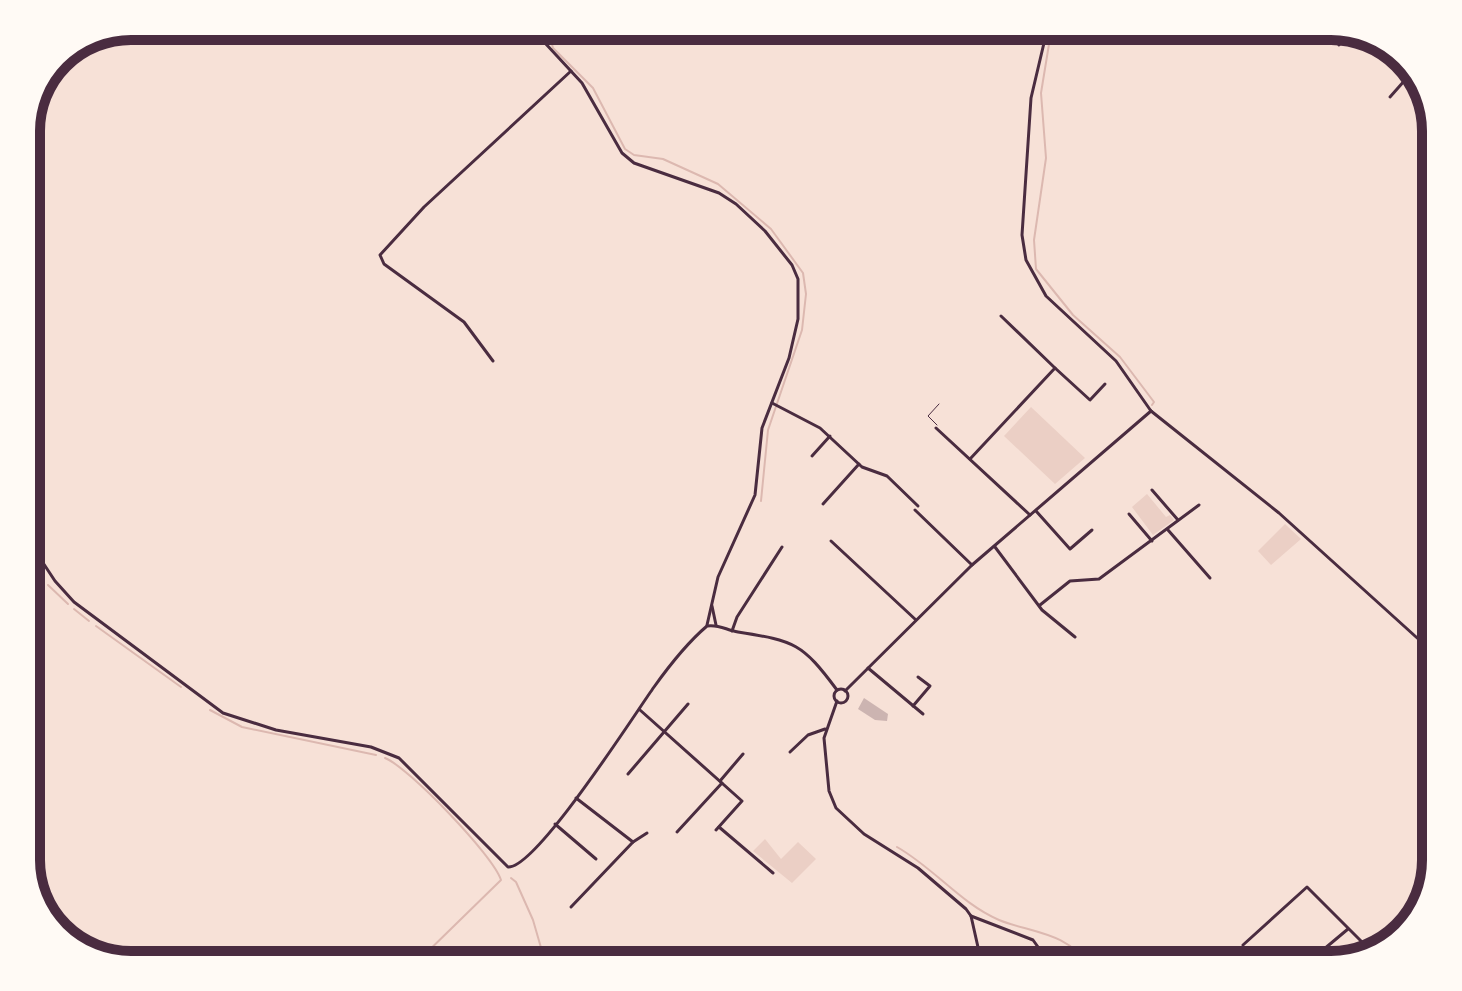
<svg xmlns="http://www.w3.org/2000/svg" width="1462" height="991" viewBox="0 0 1462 991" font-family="'Alegreya Sans',sans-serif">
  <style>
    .green { fill: #ebcfc5 }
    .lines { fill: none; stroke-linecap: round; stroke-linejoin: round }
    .stream { stroke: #dcb8b0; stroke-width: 2 }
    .building { fill: #ccb4b1 }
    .service { stroke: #4a2c40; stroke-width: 1 }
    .minor { stroke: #4a2c40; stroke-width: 3 }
    .tertiary { stroke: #4a2c40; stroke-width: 3 }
    .rim { fill: none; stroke: #4a2c40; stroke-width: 10 }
  </style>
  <rect width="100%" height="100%" fill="#f7e1d7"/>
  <g class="green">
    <polygon points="1031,407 1085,458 1055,484 1004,436"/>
    <polygon points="1147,494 1166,517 1170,515 1174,520 1153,535 1132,507"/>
    <polygon points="1285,524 1301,539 1271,565 1258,551"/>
    <polygon points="765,839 781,859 798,842 816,859 792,883 753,851"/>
  </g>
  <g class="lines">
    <g class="stream">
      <polyline points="547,26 553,48 593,88 625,149 634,155 663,159 718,184 771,229 803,273 806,294 802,330 768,430 761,501"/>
      <polyline points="1050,38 1041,93 1046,158 1034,240 1036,269 1073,315 1120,357 1154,402 1152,405"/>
      <polyline points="48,585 68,604"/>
      <polyline points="74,609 89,621"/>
      <polyline points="96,626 181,687"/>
      <polyline points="210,710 242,727 376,755"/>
      <path d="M385,758c23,9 108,97 116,122l-87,85"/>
      <path d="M897,847c37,21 63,56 102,73 29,12 72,13 87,45"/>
      <polyline points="511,878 516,882 533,920 546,965"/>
    </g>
  </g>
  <g class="building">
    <polygon points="26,618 44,630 39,638 26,630"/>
    <polygon points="864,698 888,714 887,721 875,720 858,709"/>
  </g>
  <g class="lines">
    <polyline class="service" points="937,425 928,416 939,404"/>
    <g class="minor">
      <polyline points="542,26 545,43 582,83 622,153 634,163 719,193 736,204 765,231 792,265 798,279 798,319 789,358 762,428 755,495 718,577 707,625"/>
      <polyline points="1339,45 1349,31"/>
      <polyline points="1390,97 1413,71"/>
      <polyline points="493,361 464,322 384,264 380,255 424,207 571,71"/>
      <polyline points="1055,368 1090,400 1105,384"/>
      <polyline points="772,403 820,428 862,467 887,476 918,506"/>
      <polyline points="936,428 1030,515"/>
      <polyline points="812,456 830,436"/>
      <polyline points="970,459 1055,368 1001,316"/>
      <polyline points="1152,490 1178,520"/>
      <polyline points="823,504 859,464"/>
      <polyline points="915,510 972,565"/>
      <polyline points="1036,511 1070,549 1092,530"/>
      <polyline points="1129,514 1152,541"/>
      <polyline points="1168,530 1210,578"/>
      <polyline points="831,541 916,620"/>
      <polyline points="995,547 1042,610 1075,637"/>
      <polyline points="1040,605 1070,581 1099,579 1199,505"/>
      <polyline points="712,606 716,625"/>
      <polyline points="732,631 737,617 782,547"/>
      <polyline points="868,668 923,714"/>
      <polyline points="837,701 824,738 829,791 836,808 864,834 918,868 966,909 971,916 982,965"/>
      <polyline points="913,706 930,686 918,677"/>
      <polyline points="640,710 742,801 716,830"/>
      <polyline points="790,752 808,735 825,729"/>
      <polyline points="628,774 688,704"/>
      <polyline points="720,781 743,754"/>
      <polyline points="576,798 633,842"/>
      <polyline points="555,824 596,859"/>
      <polyline points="719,827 773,873"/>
      <polyline points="677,832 722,783"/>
      <polyline points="571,907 633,842 647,833"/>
      <polyline points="971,916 1033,940 1038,947 1029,965"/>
      <polyline points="1243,945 1307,887 1374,954"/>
      <polyline points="1305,965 1348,929"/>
    </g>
    <g class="tertiary">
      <polyline points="1048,26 1031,98 1022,235 1026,260 1046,296 1116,361 1151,411"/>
      <polyline points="1151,411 1279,513 1436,655"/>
      <path d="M26,537l29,44 19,21 149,111 53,17 95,17 28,11 109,109c28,2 126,-152 146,-180 15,-21 33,-44 53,-61 12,-2 19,4 31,6 57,9 64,11 99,58"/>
      <circle cx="841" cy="696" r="7"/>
      <polyline points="845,691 972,565 1151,411"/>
    </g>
  </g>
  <path d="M0 0H1462V991H0ZM131 40H1331A91 91 0 0 1 1422 131V860A91 91 0 0 1 1331 951H131A91 91 0 0 1 40 860V131A91 91 0 0 1 131 40Z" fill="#fffaf5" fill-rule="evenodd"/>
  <path class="rim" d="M131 40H1331A91 91 0 0 1 1422 131V860A91 91 0 0 1 1331 951H131A91 91 0 0 1 40 860V131A91 91 0 0 1 131 40Z"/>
</svg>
